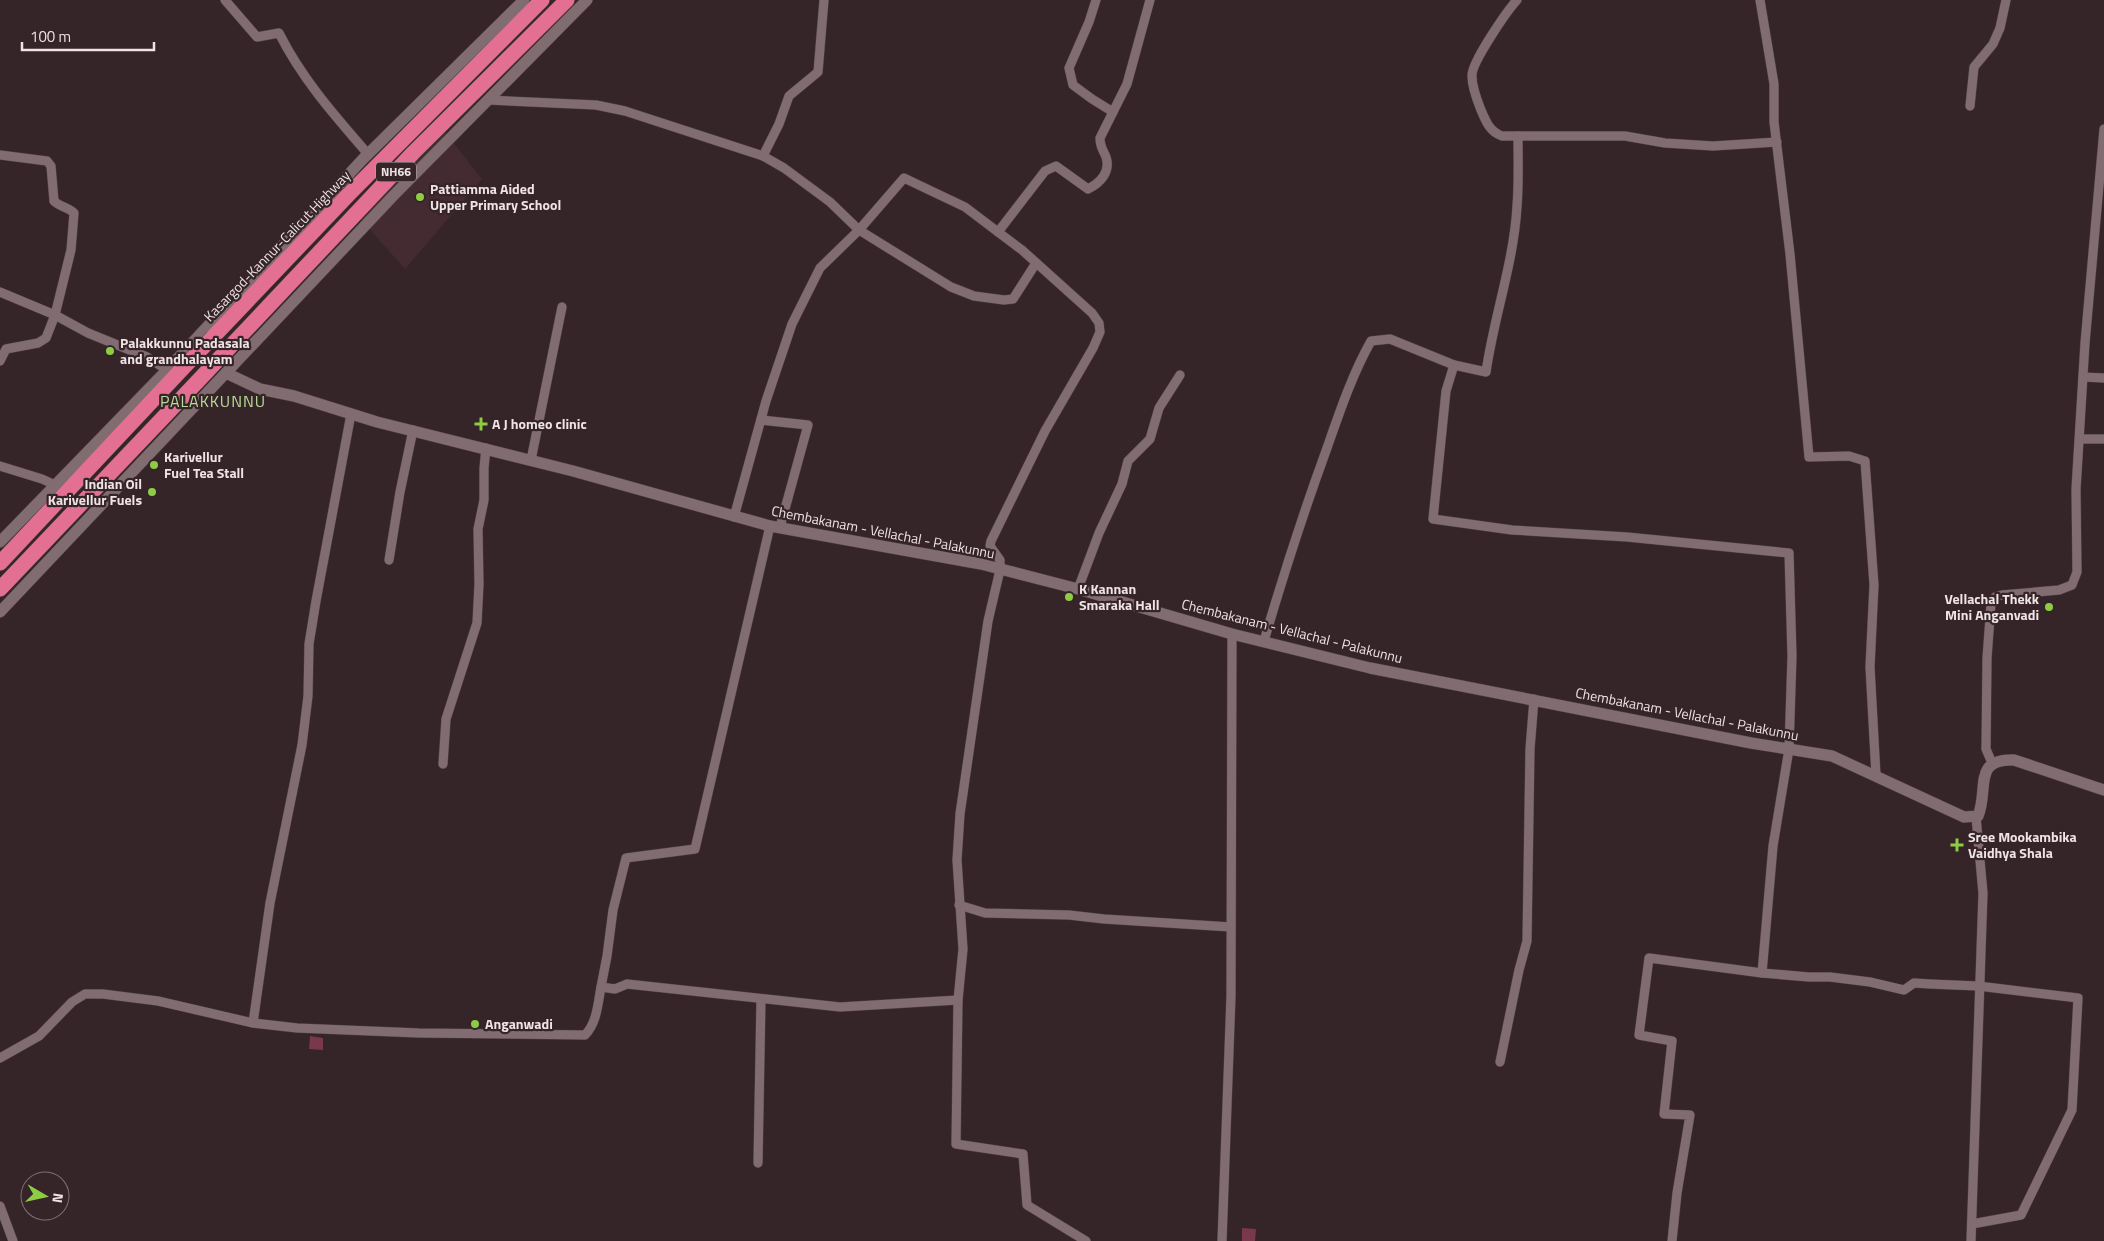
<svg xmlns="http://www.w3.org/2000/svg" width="2104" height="1241" viewBox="0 0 2104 1241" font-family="'Titillium Web',sans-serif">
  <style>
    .built { fill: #432b31 }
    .green { fill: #79384b }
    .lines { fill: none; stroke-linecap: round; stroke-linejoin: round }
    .street-casing { stroke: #4f4044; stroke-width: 10 }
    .secondary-casing { stroke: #4f4044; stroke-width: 12 }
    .highway-casing { stroke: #4f4044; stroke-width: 16 }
    .street { stroke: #816c71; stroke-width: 9 }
    .secondary { stroke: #816c71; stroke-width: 11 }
    .highway { stroke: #e37092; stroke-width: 15 }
    .highway-bridge-casing { stroke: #4f4044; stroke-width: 16; stroke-linecap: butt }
    .highway-bridge { stroke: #e37092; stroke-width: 15 }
    .poi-dot { fill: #8ecd43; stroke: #352428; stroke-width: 2 }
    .labels { text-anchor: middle; stroke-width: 4.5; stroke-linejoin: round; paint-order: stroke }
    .shield { fill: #352428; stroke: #b7aaad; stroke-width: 1 }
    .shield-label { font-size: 12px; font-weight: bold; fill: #efe3e6 }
    .poi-label { font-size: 14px; font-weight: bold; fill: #efe3e6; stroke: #352428; text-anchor: start }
    .street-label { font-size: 14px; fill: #efe3e6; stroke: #352428 }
    .quarter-label { font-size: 16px; letter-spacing: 1px; fill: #b8dc97; stroke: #352428 }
  </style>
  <rect width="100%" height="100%" fill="#352428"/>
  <polygon class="built" points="441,127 482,179 405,269 357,215"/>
  <g class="green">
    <polygon points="310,1036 323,1038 323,1050 309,1049"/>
    <polygon points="1242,1228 1256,1229 1255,1241 1242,1241"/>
  </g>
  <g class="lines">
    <g class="street-casing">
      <g id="street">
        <path d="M225,0l32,37 22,-4c23,46 56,83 89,121"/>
        <polyline points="1096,0 1089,22 1069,68 1073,85 1092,99 1113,112"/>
        <path d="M1517,0c-10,11 -46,63 -45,76 0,12 5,24 9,34 5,12 9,22 21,26h123l40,7 48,3 64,-4"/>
        <polyline points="1760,0 1774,84 1774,122 1790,254 1809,457 1849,456 1865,461 1874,585 1870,667 1876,775"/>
        <polyline points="488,100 596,105 625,111 763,156 784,168 830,202 859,230 951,287 974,296 1004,300 1013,299 1036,263"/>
        <polyline points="1970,106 1974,67 1993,44 2000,28 2006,0"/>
        <path d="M1518,136c0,23 1,47 -1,70 -3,56 -23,110 -31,166l-32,-7 -8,26 -13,128 79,11 115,7 162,16 3,103 -3,93 -16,97 -11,127 47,4h21l40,5 34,8 10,-7 16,1 48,2 100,12 -6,112 -51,105 -49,9"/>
        <path d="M0,155l47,6 4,5 3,35c6,6 14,6 20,12l-3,37 -16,65 33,18 59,24 20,13"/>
        <polyline points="763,156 779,124 789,96 818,72 824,0"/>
        <polyline points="0,292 55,315 46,338 38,343 6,349 0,361"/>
        <polyline points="2083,377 2104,378"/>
        <polyline points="761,420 808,425 780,527"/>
        <polyline points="2080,439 2104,439"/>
        <polyline points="531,460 562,307"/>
        <polyline points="0,466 42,479 55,485"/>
        <path d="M734,517l32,-116 26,-77 28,-56 39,-38 45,-52 61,29 33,25 47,-61 11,-5 32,23c12,-6 23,-17 18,-32 -3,-7 -6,-10 -6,-19l27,-54 23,-84"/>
        <polyline points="389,560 400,492 413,430"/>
        <polyline points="1078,589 1099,533 1122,484 1128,461 1150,439 1159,408 1180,375"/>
        <path d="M1264,641c19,-65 40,-130 63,-193 13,-37 25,-73 44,-107l19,-2 64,26"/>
        <polyline points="1992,763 1986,749 1987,658 1991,604 1995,597 2002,595 2059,590 2072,585 2077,572 2076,489 2085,343 2104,129"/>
        <polyline points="443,764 446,719 477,623 479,584 478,529 484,500 484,468 486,448"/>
        <polyline points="959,905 985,913 1069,915 1104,919 1231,927"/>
        <polyline points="601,987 607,956 613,910 626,858 695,849 770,526"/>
        <polyline points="958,1000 956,1144 1023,1154 1027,1205 1086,1241"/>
        <polyline points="253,1023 270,903 302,745 308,696 309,644 316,601 351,414"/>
        <path d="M0,1058l39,-22 33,-34 13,-8h18l55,7 95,22 44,5 122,5 166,2c12,-12 13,-32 16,-48l14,2 12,-5 213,23 118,-7 5,-51 -6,-89 3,-46 28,-193 12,-51v-10l-10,-14 1,-5 54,-110 48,-83 7,-16 -1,-9 -7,-10 -70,-63 -24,-18"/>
        <polyline points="1500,1062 1519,970 1527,941 1530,749 1534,699"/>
        <polyline points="758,1163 761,999"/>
        <polyline points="0,1206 13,1241"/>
        <polyline points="1222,1241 1231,996 1232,634"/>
        <polyline points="1672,1241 1677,1193 1690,1115 1664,1114 1672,1041 1639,1035 1649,958 1762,973"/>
        <polyline points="1971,1241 1983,893 1976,817"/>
      </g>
    </g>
    <g class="secondary-casing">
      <g id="secondary">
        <path d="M226,373l34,16 34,7 83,26 196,49 197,55 211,38 97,25 154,45 138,34 381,75 81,13 132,61 14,-1c11,-26 -6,-58 36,-56l90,30"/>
        <polyline points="0,542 167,370 363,159 524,0"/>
        <polyline points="0,612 394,195 587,0"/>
      </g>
    </g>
    <g class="highway-casing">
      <g id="highway">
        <polyline points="213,337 348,195 542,0"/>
        <polyline points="229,348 413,153 567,0"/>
        <polyline points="0,563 182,369"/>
        <polyline points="0,589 197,382"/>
      </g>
    </g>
    <use href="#street" class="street"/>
    <use href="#secondary" class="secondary"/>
    <use href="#highway" class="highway"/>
    <g class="highway-bridge-casing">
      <g id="highway-bridge">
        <polyline points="182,369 213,337"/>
        <polyline points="197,382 229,348"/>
      </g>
    </g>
    <use href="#highway-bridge" class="highway-bridge"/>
  </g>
  <g class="poi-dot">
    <circle cx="420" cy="197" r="5"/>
    <circle cx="110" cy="351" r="5"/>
    <path d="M478.5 416.5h5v5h5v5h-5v5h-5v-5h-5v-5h5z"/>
    <circle cx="154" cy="465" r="5"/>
    <circle cx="152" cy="492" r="5"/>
    <circle cx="1069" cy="597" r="5"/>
    <circle cx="2049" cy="607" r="5"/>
    <path d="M1954.5 837.5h5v5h5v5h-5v5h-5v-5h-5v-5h5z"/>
    <circle cx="475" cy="1024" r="5"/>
  </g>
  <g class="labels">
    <rect class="shield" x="376" y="162.5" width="40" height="19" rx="4"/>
    <g class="shield-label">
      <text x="396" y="176">NH66</text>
    </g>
    <g class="poi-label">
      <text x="430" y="194">Pattiamma Aided<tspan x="430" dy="16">Upper Primary School</tspan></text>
      <text x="120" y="348">Palakkunnu Padasala<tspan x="120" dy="16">and grandhalayam</tspan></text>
      <text x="492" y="429">A J homeo clinic</text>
      <text x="164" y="462">Karivellur<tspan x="164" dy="16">Fuel Tea Stall</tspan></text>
      <text x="142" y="489" text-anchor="end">Indian Oil<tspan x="142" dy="16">Karivellur Fuels</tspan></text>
      <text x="1079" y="594">K Kannan<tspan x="1079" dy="16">Smaraka Hall</tspan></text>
      <text x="2039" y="604" text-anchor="end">Vellachal Thekk<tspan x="2039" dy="16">Mini Anganvadi</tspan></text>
      <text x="1968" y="842">Sree Mookambika<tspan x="1968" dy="16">Vaidhya Shala</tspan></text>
      <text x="485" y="1029">Anganwadi</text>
    </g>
    <g class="street-label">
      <text transform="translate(277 246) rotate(-46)" y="5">Kasargod-Kannur-Calicut Highway</text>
      <text transform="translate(883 532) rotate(11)" y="5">Chembakanam - Vellachal - Palakunnu</text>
      <text transform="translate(1292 631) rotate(14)" y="5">Chembakanam - Vellachal - Palakunnu</text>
      <text transform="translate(1687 714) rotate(11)" y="5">Chembakanam - Vellachal - Palakunnu</text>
    </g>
    <g class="quarter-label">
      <text x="213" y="407">PALAKKUNNU</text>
    </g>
  </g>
  <g transform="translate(45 1196) rotate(99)"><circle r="24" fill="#352428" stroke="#7f7074"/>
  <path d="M0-4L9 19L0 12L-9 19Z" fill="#8ecd43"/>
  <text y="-8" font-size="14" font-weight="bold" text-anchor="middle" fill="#efe3e6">N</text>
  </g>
  <path d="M22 42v8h132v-8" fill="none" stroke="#efe3e6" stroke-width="2.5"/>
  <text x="30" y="42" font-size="15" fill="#efe3e6" stroke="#352428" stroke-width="4" paint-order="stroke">100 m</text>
</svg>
